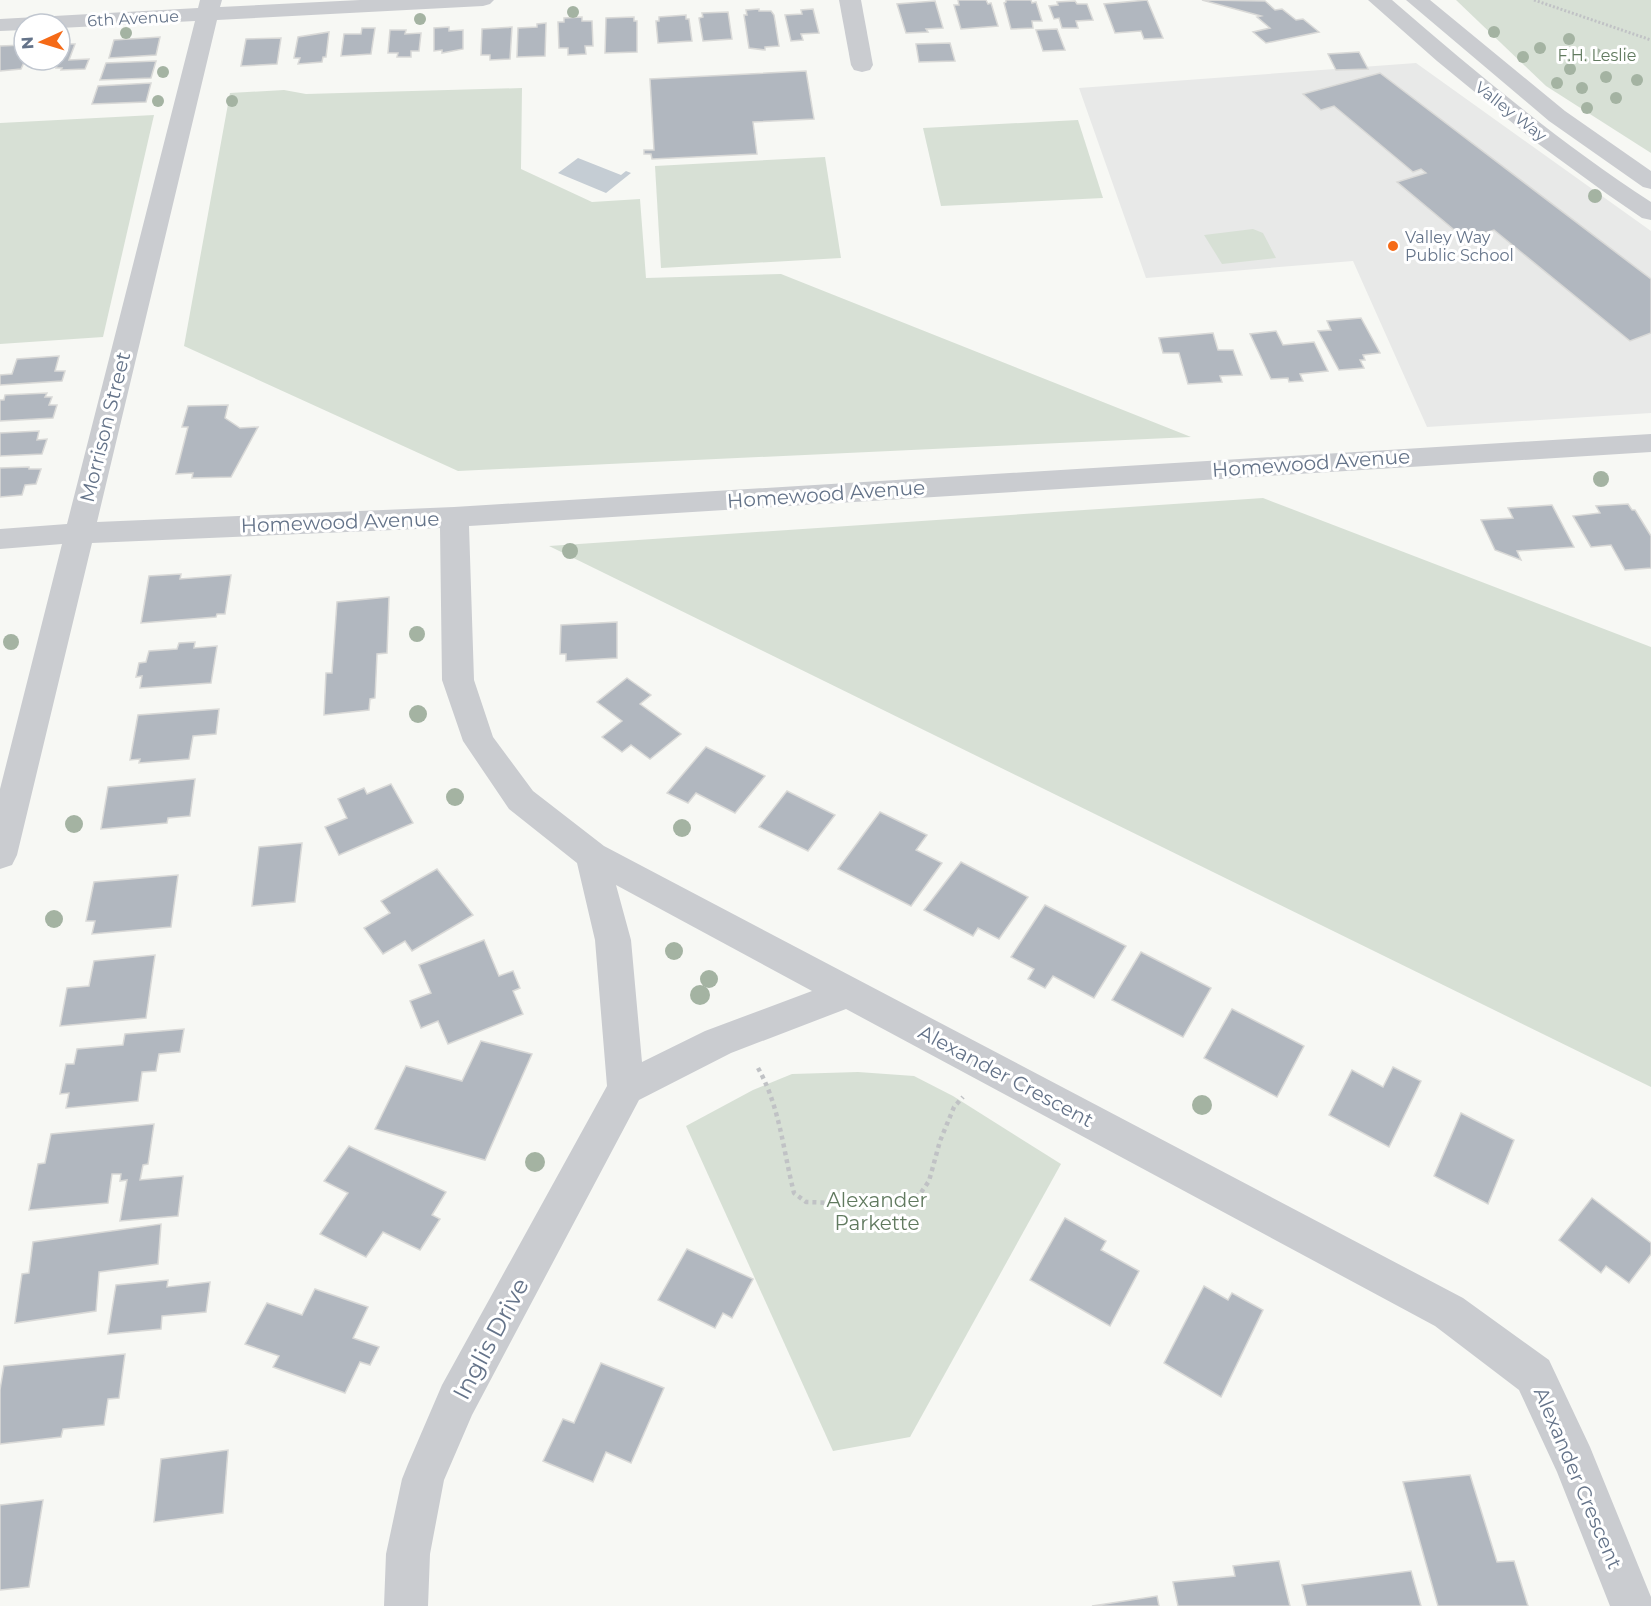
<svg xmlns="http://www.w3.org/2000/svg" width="1651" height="1606" viewBox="0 0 1651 1606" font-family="Montserrat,sans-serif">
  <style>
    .built { fill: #e8e9e8 }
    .green { fill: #d7e0d5 }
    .water { fill: #c5cdd4 }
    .building { fill: #b1b7bf; stroke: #d9d9d7; stroke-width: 1.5 }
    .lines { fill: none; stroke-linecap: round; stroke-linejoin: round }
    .path-far1 { stroke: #c0c2c5; stroke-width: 3; stroke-dasharray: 2 2; stroke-linecap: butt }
    .path { stroke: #c0c2c5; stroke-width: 4.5; stroke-dasharray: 4 4; stroke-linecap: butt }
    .minor { fill: #caccd0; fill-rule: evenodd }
    .tree { fill: #a4b3a2 }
    .poi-dot { fill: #f56a17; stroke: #fff; stroke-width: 2 }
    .labels { text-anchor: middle; stroke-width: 6; stroke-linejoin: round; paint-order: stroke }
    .far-street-label { font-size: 16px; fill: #647389; stroke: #fff }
    .far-park-label { font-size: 16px; fill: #617a5f; stroke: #fff }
    .far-poi-label { font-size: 16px; fill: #647389; stroke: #fff; text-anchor: start }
    .street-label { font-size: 20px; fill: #647389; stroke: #fff }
    .park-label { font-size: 20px; fill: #617a5f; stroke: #fff }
    .near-street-label { font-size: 24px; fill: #647389; stroke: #fff }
  </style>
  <rect width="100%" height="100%" fill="#f7f8f4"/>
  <polygon class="built" points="1416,63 1651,231 1651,413 1427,427 1353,261 1146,278 1079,88"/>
  <g class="green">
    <polygon points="1456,0 1651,0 1651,153 1546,86"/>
    <polygon points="522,88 521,169 592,202 640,199 646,278 781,274 1191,437 458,471 184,346 230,93 284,90 306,94"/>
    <polygon points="154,115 103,337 0,344 0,123"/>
    <polygon points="1078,120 1103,198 941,206 923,128"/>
    <polygon points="825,157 841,258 661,268 655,166"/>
    <polygon points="1253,229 1263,233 1276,258 1222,264 1204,235"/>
    <polygon points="1263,498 1651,647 1651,1087 549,546"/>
    <polygon points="858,1072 914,1076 953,1096 1061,1164 910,1437 833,1451 686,1126 753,1090 792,1074"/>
  </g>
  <polygon class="water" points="578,158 621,175 626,171 631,173 606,193 558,173"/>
  <g class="building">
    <polygon points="958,0 986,0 988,4 991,3 998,26 961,29 954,5 959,5"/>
    <polygon points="1006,0 1031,0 1032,3 1036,2 1042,21 1032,21 1033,28 1011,29 1004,3 1006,2"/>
    <polygon points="1147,0 1163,38 1144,39 1141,31 1115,33 1104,4"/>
    <polygon points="1202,0 1265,1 1275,10 1282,9 1296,20 1303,19 1319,32 1266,43 1253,32 1270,28 1257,17 1261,16"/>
    <polygon points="935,1 943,28 926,29 928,32 906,33 897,4"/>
    <polygon points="1075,1 1077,4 1087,4 1093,20 1076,21 1078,28 1062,28 1059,18 1054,19 1049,6 1058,5 1057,2"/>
    <polygon points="759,9 759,11 771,11 774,15 779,46 765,47 765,50 749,48 744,15 747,15 746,10"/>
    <polygon points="813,9 819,33 801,34 803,40 791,41 785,15 802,14 801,10"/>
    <polygon points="728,12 732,39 703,41 699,18 703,17 702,13"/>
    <polygon points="686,15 686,19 689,19 692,41 658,43 656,21 659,21 659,17"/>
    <polygon points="582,17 582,21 592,21 593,46 585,46 586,54 568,55 568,48 559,48 558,22 564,22 564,18"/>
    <polygon points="634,17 634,21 637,21 637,52 605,53 606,18"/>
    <polygon points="546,23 545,56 517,57 518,28 537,27 537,24"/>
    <polygon points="449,27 449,31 463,30 463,49 442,53 442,50 434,51 434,28"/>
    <polygon points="512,27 510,59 490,60 490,55 481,55 482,29"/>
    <polygon points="362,28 375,28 371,54 341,56 344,34 361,34"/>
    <polygon points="1057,29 1065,50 1043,51 1036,30"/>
    <polygon points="390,30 406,30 405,34 421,33 419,51 411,51 411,57 397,57 398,53 388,53"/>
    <polygon points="329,32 326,57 323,57 322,62 298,64 300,58 294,58 298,37"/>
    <polygon points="160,37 156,55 109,58 114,40"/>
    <polygon points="281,38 277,64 241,66 246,39"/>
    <polygon points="950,43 955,61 919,62 916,44"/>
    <polygon points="60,44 75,44 69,60 89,59 85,69 61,70 62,68 56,68 59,60 35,62 60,60"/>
    <polygon points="24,45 25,60 21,69 0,71 0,46"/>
    <polygon points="1359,52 1368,69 1336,70 1328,54"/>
    <polygon points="156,61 151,78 100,80 106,63"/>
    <polygon points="806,71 814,119 753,122 757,154 652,159 651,154 644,154 644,150 654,150 650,79"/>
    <polygon points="1380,73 1651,279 1651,333 1630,341 1494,230 1465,239 1397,182 1426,173 1421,169 1413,172 1334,106 1321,110 1303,94"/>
    <polygon points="151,83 146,102 92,104 98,86"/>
    <polygon points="1361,318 1380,353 1363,355 1365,360 1360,360 1364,368 1339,370 1318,331 1331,330 1327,321"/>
    <polygon points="1276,331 1283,345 1314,342 1328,371 1300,374 1303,381 1289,382 1288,378 1271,379 1250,334"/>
    <polygon points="1213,333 1218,350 1233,350 1242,375 1220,376 1222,382 1188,384 1179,353 1163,353 1159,338"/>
    <polygon points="59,356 55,371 65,371 62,381 0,385 0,375 12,374 17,359"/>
    <polygon points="47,393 45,397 52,397 49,405 57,405 53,418 0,421 0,400 4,400 5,395"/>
    <polygon points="228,405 225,418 240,428 258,427 231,477 192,478 193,473 176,474 188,427 182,427 188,406"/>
    <polygon points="39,431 37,440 47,439 42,454 0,456 0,433"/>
    <polygon points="29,467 29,469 41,469 36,484 25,485 22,495 0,497 0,468"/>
    <polygon points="1628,504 1632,510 1635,510 1651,536 1651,568 1625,570 1611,545 1591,547 1573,516 1600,513 1596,506"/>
    <polygon points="1552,505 1574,547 1517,551 1521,560 1495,550 1481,520 1513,518 1508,508"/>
    <polygon points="181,574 180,579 231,575 225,614 217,614 216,617 141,623 149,576"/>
    <polygon points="389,597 387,653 377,654 375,698 370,699 369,710 324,715 326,673 332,673 337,602"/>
    <polygon points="617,622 617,658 566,661 566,654 560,654 561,625"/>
    <polygon points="195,642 194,648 217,646 211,683 140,688 142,676 136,677 139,663 146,662 149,651 177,649 179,643"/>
    <polygon points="627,678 651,695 640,704 681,734 650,759 631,745 622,752 602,737 622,721 597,702"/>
    <polygon points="219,709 216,734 193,736 189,759 139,763 140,759 130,760 138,715"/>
    <polygon points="706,747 765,776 735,813 696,793 688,803 667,793"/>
    <polygon points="195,779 190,816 168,818 167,823 101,829 108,787"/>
    <polygon points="391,784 413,823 339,855 325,827 347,818 338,799 364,788 367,794"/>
    <polygon points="787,791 835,815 808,851 759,827"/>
    <polygon points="880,812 927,835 916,850 942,863 911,906 838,869"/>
    <polygon points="302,843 295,902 252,906 259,847"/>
    <polygon points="961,862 1028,897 999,939 978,928 973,936 924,910"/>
    <polygon points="437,869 473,915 412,951 405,941 383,954 364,928 390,913 381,901"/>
    <polygon points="178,875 171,927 92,934 95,921 86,921 94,882"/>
    <polygon points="1045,905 1126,946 1094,998 1053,976 1045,988 1028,979 1034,969 1011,957"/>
    <polygon points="484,940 499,976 513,971 520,988 513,991 523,1014 448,1044 438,1021 421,1028 410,1001 431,993 419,965"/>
    <polygon points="1141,952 1211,988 1183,1037 1112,1000"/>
    <polygon points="155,955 146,1018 60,1026 67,988 89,986 94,961"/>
    <polygon points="1232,1009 1304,1046 1277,1097 1204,1058"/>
    <polygon points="184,1029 180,1052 159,1054 156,1071 142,1072 138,1101 66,1108 69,1093 60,1094 66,1064 74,1064 77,1049 123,1045 125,1034"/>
    <polygon points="481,1041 532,1054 485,1160 375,1129 406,1066 462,1081"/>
    <polygon points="1393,1067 1421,1081 1389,1147 1329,1115 1352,1070 1383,1087"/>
    <polygon points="1461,1113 1514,1140 1488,1204 1434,1176"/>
    <polygon points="154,1124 148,1164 143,1165 140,1180 183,1176 178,1216 120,1221 127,1180 120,1181 121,1174 112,1174 108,1203 29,1210 38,1164 45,1163 51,1134"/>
    <polygon points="349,1146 446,1192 432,1215 440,1219 420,1250 383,1232 366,1257 320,1234 348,1193 324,1181"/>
    <polygon points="1592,1198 1651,1243 1651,1254 1629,1283 1606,1266 1601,1273 1559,1240"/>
    <polygon points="1065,1218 1106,1241 1101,1250 1139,1271 1110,1326 1030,1280"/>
    <polygon points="161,1224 158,1264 99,1272 96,1311 15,1323 22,1274 29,1273 33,1242"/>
    <polygon points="687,1249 753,1279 732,1318 723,1313 715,1328 658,1300"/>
    <polygon points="168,1280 167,1287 210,1282 206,1312 162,1316 161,1329 108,1334 116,1285"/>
    <polygon points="1204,1286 1228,1300 1232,1293 1263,1310 1221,1397 1164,1363"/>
    <polygon points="315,1289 368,1307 353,1338 379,1347 370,1365 360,1362 345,1393 273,1367 279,1356 245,1344 267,1303 302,1315"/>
    <polygon points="125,1354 119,1398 108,1399 104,1425 63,1429 61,1437 0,1444 0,1390 4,1366"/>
    <polygon points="601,1363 664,1388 631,1463 606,1452 593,1482 543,1461 563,1419 574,1423"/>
    <polygon points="228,1450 223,1513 154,1522 161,1459"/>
    <polygon points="1470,1475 1497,1562 1514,1561 1528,1606 1438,1606 1403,1482"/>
    <polygon points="43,1500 29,1587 0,1590 0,1505"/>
    <polygon points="1279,1561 1290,1606 1178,1606 1173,1582 1235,1576 1233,1566"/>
    <polygon points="1411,1571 1421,1606 1307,1606 1302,1585"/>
    <polygon points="1157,1596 1159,1606 1092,1606"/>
  </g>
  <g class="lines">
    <polyline class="path-far1" points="1534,0 1651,40"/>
    <path class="path" d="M758,1068c22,39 25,82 36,125l12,9 88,3 26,-11 9,-13 11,-40 14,-34 9,-10"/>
    <g class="minor">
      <path d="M200,0h22l-2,7 140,-7h134l-4,4 -7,2 -266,14 -120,502 357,-15 1197,-73v18l-1182,74 5,154 19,57 40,54 71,55 859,452 86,62 41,87 61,150v9h-41l-53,-134 -38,-82 -84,-64 -589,-317 -115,44 -92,47 -167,315 -28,65 -14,74 -2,52h-44l2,-52 16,-75 6,-15 34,-79 165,-299 -12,-146 -18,-77 -68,-54 -46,-68 -21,-61 -2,-152 -348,15 -75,312 -5,10 -12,4v-80l62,-245 -62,5v-20l67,-5 128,-503 -135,7v-4h-36v6l-24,1v-12l198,-11zM616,885l196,106 -107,40 -63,31 -11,-122z"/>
      <polygon points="839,0 861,0 873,65 870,70 862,72 854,70 851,65"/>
      <path d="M1368,0h24c83,72 167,142 259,202v18l-9,-2 -35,-24 -70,-51 -100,-82z"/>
      <polygon points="1406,0 1430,0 1565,111 1651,171 1651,189 1643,187 1549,121"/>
    </g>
  </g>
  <g class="tree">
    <circle cx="573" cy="12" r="6"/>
    <circle cx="420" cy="19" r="6"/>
    <circle cx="1494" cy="32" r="6"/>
    <circle cx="126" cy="33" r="6"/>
    <circle cx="1569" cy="39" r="6"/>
    <circle cx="1540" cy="48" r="6"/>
    <circle cx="1596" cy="54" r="6"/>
    <circle cx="1523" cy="57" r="6"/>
    <circle cx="1570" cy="69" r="6"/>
    <circle cx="163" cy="72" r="6"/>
    <circle cx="1606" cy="77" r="6"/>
    <circle cx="1637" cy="80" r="6"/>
    <circle cx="1557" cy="83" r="6"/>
    <circle cx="1582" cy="88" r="6"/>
    <circle cx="1616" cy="98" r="6"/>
    <circle cx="158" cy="101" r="6"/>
    <circle cx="232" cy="101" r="6"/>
    <circle cx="1587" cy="108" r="6"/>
    <circle cx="1595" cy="196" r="7"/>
    <circle cx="1601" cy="479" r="8"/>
    <circle cx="570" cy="551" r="8"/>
    <circle cx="417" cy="634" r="8"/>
    <circle cx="11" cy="642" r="8"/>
    <circle cx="418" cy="714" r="9"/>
    <circle cx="455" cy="797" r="9"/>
    <circle cx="74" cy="824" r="9"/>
    <circle cx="682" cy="828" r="9"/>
    <circle cx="54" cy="919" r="9"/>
    <circle cx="674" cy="951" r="9"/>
    <circle cx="709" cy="979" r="9"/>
    <circle cx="700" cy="995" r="10"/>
    <circle cx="1202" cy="1105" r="10"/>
    <circle cx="535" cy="1162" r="10"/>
  </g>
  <circle class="poi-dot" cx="1393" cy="246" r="6"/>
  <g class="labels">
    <g class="far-street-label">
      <text transform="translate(133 18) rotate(-3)" y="6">6th Avenue</text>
      <text transform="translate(1511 111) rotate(38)" y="6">Valley Way</text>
    </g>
    <g class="far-park-label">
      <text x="1597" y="61">F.H. Leslie</text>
    </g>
    <g class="far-poi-label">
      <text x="1405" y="243">Valley Way<tspan x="1405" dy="18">Public School</tspan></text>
    </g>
    <g class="street-label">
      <text transform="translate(105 427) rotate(-76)" y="7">Morrison Street</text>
      <text transform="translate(1311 463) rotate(-4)" y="7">Homewood Avenue</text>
      <text transform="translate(826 494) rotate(-4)" y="7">Homewood Avenue</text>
      <text transform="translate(340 522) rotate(-2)" y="7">Homewood Avenue</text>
      <text transform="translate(1006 1076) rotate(28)" y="7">Alexander Crescent</text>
      <text transform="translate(1578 1478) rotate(67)" y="7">Alexander Crescent</text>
    </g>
    <g class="park-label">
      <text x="877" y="1207">Alexander<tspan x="877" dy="23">Parkette</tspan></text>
    </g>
    <g class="near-street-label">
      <text transform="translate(491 1339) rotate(-62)" y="8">Inglis Drive</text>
    </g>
  </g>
  <g transform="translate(42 42) rotate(266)"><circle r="28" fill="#ffffff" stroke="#c1c7d0" stroke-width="1.5"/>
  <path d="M0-4.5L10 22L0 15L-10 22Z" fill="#f56a17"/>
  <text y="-9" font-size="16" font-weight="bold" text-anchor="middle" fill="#647389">N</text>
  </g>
</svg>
